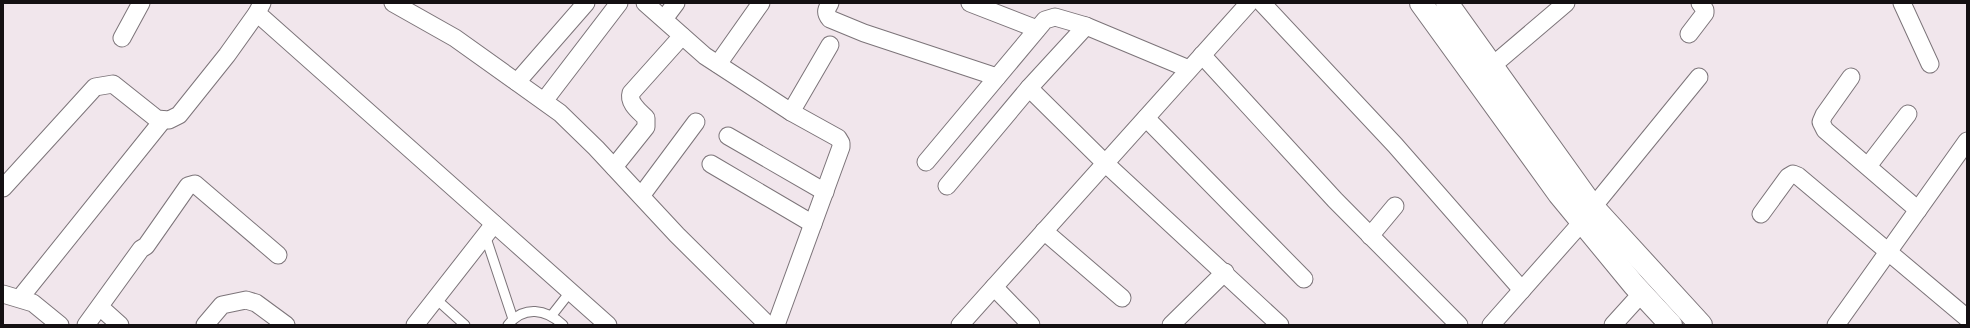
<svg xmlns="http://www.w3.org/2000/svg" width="1970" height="328" viewBox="0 0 1970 328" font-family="Karla,sans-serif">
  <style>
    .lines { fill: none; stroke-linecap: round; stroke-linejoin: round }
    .service-casing { stroke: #7c7479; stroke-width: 11 }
    .minor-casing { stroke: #7c7479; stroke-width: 19 }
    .tertiary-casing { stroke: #7c7479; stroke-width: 24 }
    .service { stroke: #fff; stroke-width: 9 }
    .minor { stroke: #fff; stroke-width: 17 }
    .tertiary { stroke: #fff; stroke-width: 22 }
  </style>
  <rect width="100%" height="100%" fill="#f1e6ec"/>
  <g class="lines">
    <g class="service-casing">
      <g id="service">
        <polyline points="485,235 513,319"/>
        <polyline points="436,299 465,325"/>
        <polyline points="552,315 570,292"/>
        <path d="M508,325c16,-20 38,-16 55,0"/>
      </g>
    </g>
    <g class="minor-casing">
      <g id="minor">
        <polyline points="262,3 257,13 608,325"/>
        <polyline points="393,3 455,38 560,113 596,148 677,235 768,325"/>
        <polyline points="645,3 705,56 791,112 838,138 841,143 841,147 776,325"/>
        <path d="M830,3c-4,7 -5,10 0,16l34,14 133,44"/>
        <polyline points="970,3 1037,29"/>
        <polyline points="1262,3 1395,145 1522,290"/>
        <polyline points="1902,3 1930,64"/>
        <polyline points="664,19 676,3"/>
        <polyline points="1689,34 1705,13 1705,10 1700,3"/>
        <polyline points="122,38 141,3"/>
        <polyline points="1202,55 1335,200 1459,325"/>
        <polyline points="718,64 761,3"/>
        <polyline points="1492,66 1566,3"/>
        <polyline points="1851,77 1824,115 1821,122 1825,130 1918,210"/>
        <polyline points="517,82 586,3"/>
        <polyline points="1029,88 1105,163 1280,325"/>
        <polyline points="544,101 619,3"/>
        <polyline points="791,112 830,45"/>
        <polyline points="1146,118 1304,279"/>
        <polyline points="728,136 825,192"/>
        <polyline points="926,162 1045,20 1055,17 1086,26 1189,69"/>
        <polyline points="711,164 813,224"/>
        <polyline points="1868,166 1908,114"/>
        <path d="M614,167l32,-40v-9c-7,-7 -18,-15 -15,-25l51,-57"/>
        <polyline points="947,186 1029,88 1086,26"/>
        <polyline points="3,188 95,87 113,84 157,119 169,120 179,115 227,55 257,13"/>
        <polyline points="641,196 696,122"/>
        <polyline points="1593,207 1699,77"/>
        <polyline points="1761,214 1788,177 1793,174 1798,176 1967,318"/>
        <polyline points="1044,231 1122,298"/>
        <polyline points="1370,236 1395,206"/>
        <polyline points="994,287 1031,325"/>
        <polyline points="3,294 33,303 60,325"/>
        <polyline points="20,298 163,120"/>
        <polyline points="100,307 120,325"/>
        <polyline points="86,325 141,249 146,246 188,186 195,184 278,255"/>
        <polyline points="205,325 222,305 246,300 256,303 286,325"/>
        <polyline points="415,325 494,224"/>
        <polyline points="960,325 1249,3"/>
        <polyline points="1171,325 1225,272"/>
        <polyline points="1491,325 1582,222"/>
        <polyline points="1613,325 1642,293"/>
        <polyline points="1836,325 1967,141"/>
      </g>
    </g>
    <g class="tertiary-casing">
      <g id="tertiary">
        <polyline points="1421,3 1559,194 1634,285 1671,325"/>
        <polyline points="1447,3 1593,207 1701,325"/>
      </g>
    </g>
    <use href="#service" class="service"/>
    <use href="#minor" class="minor"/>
    <use href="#tertiary" class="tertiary"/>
  </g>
  <rect width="1970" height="328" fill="none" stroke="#141012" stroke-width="8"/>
</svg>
